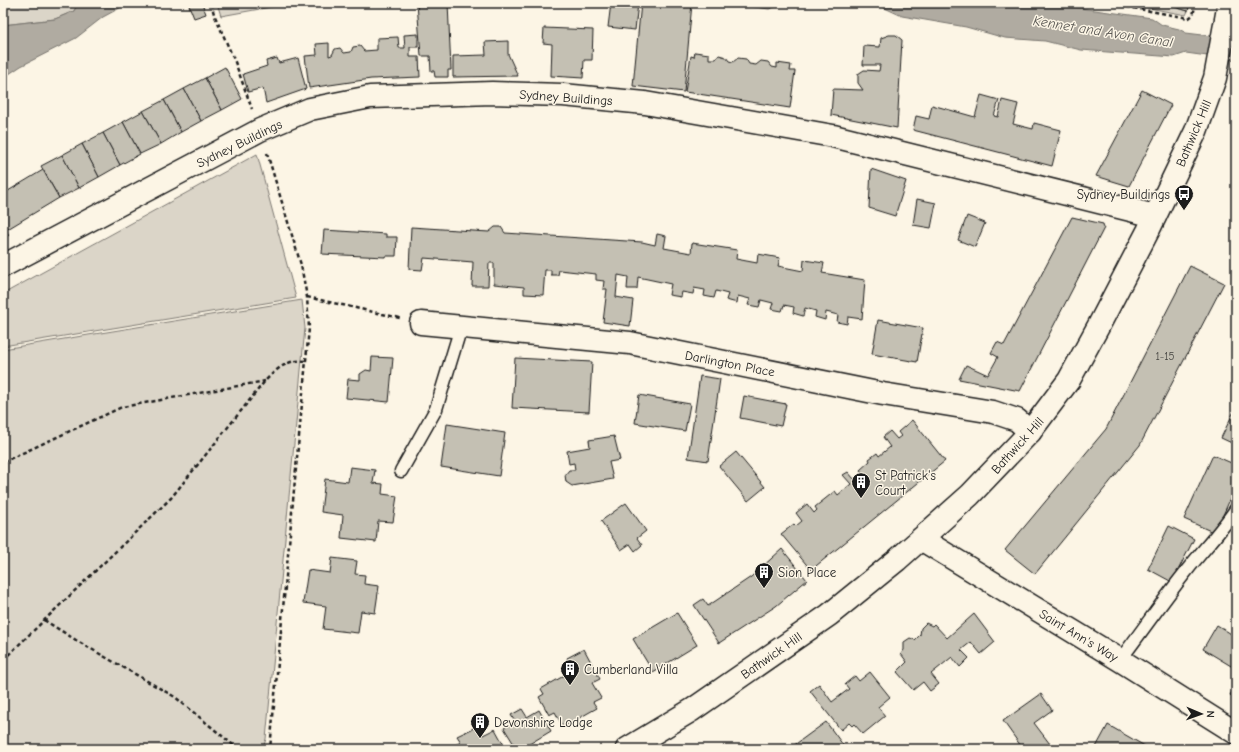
<svg xmlns="http://www.w3.org/2000/svg" width="1239" height="752" viewBox="0 0 1239 752" font-family="'Comic Neue',sans-serif">
  <style>
    .green { fill: #dbd5c8; stroke: #7c7872 }
    .water { fill: #b0aba1; stroke: #75726c }
    .building { fill: #c4c0b3; stroke: #1c1c1c }
    .lines { fill: none; stroke-linecap: round; stroke-linejoin: round }
    .lane-casing { stroke: #1c1c1c; stroke-width: 15 }
    .street-casing { stroke: #1c1c1c; stroke-width: 25 }
    .secondary-casing { stroke: #1c1c1c; stroke-width: 25 }
    .path { stroke: #1c1c1c; stroke-width: 2.5; stroke-dasharray: 4 3; stroke-linecap: butt }
    .lane { stroke: #fcf5e5; stroke-width: 12 }
    .street { stroke: #fcf5e5; stroke-width: 22 }
    .secondary { stroke: #fcf5e5; stroke-width: 22 }
    .labels { text-anchor: middle; stroke-width: 3; stroke-linejoin: round; paint-order: stroke }
    .number-label { font-size: 11px; fill: #464542 }
    .street-label { font-size: 13px; fill: #1c1c1c; stroke: #fcf5e5 }
    .poi-label { font-size: 13px; fill: #1c1c1c; stroke: #fcf5e5; text-anchor: start }
    .water-label { font-size: 14px; font-style: italic; fill: #575551; stroke: #fcf5e5 }
  </style>
  <rect width="100%" height="100%" fill="#fcf5e5"/>
  <filter id="ink" filterUnits="userSpaceOnUse"><feTurbulence type="fractalNoise" baseFrequency=".025" numOctaves="2"/><feDisplacementMap in="SourceGraphic" scale="8" xChannelSelector="R" yChannelSelector="G"/><feConvolveMatrix kernelMatrix="1 2 1 2 8 2 1 2 1" color-interpolation-filters="sRGB"/></filter>
  <g filter="url(#ink)">
    <g class="green">
      <polygon points="3,3 78,3 74,11 55,19 3,25"/>
      <polygon points="217,3 293,3 221,16"/>
      <polygon points="1123,3 1159,3 1188,11 1186,15"/>
      <polygon points="257,154 296,298 3,346 3,294"/>
      <polygon points="302,300 305,328 266,739 263,748 3,749 3,349"/>
    </g>
    <g class="water">
      <polygon points="78,3 129,3 103,17 76,38 21,66 3,78 3,25 55,19 74,11"/>
      <polygon points="727,3 778,3 775,7 769,9"/>
      <polygon points="874,3 1055,3 1073,7 1152,18 1162,25 1179,29 1186,33 1236,39 1236,60 1186,53 1174,57 1081,50 1045,41 1005,38 966,27 902,16"/>
    </g>
    <g class="building">
      <polygon points="188,3 202,3 206,14 194,18"/>
      <polygon points="417,3 448,3 451,70 448,70 448,77 435,77 434,71 431,71 430,56 421,56"/>
      <polygon points="611,3 638,3 635,30 608,27"/>
      <polygon points="641,3 692,3 684,92 633,86"/>
      <polygon points="1162,3 1190,3 1188,11"/>
      <polygon points="544,28 593,30 592,60 584,60 583,78 551,76 552,44 543,43"/>
      <polygon points="418,34 418,47 410,47 410,57 419,57 420,77 371,79 309,88 305,56 317,55 316,44 329,43 329,56 332,55 335,49 340,48 344,53 351,52 353,47 360,46 364,51 377,50 377,38 398,37 399,48 405,48 404,35"/>
      <polygon points="889,35 896,35 902,40 897,128 831,115 833,89 863,90 858,83 858,74 864,70 879,71 880,65 863,65 864,46 880,47 881,38"/>
      <polygon points="508,41 508,54 518,76 453,77 453,56 486,55 485,42"/>
      <polygon points="695,52 709,54 709,59 716,59 719,55 726,57 729,61 733,62 738,58 746,59 749,64 756,65 761,61 768,62 772,67 777,68 777,63 791,65 790,71 795,71 790,108 685,92 691,56 694,57"/>
      <polygon points="277,58 279,63 298,58 306,89 266,103 263,88 248,92 243,74 267,66 266,61"/>
      <polygon points="225,67 242,99 222,110 205,78"/>
      <polygon points="205,78 222,110 201,121 184,89"/>
      <polygon points="184,89 201,121 181,132 164,100"/>
      <polygon points="1142,90 1171,105 1129,186 1096,176"/>
      <polygon points="981,95 999,100 994,116 998,117 1002,100 1018,104 1013,124 1033,129 1034,123 1061,130 1052,166 913,130 916,116 929,119 932,105 975,117"/>
      <polygon points="164,100 181,132 161,144 143,111"/>
      <polygon points="143,111 161,144 140,154 123,122"/>
      <polygon points="123,122 140,154 120,165 103,133"/>
      <polygon points="103,133 120,165 99,177 82,144"/>
      <polygon points="82,144 99,177 79,188 62,155"/>
      <polygon points="62,155 79,188 59,198 41,166"/>
      <polygon points="871,169 906,181 895,216 869,208"/>
      <polygon points="43,170 59,198 6,230 9,235 3,239 3,194"/>
      <polygon points="917,199 936,203 931,228 913,225"/>
      <polygon points="967,216 985,223 975,247 958,240"/>
      <polygon points="1072,217 1103,224 1104,228 1020,391 959,379 966,365 988,375 998,357 991,353 997,342 1004,345"/>
      <polygon points="411,227 489,232 495,227 501,227 505,233 642,242 655,245 657,234 666,236 664,248 691,253 692,243 737,250 736,259 757,263 758,254 780,258 778,266 803,271 804,260 824,263 822,273 865,280 862,319 848,317 847,324 837,322 838,315 826,312 825,320 815,317 816,311 805,308 803,316 793,313 794,307 784,305 782,311 771,309 773,303 761,300 759,307 748,305 750,299 738,296 737,303 726,300 728,294 716,291 714,298 704,296 705,290 694,288 693,294 682,292 681,297 669,295 671,284 638,277 637,289 627,289 628,277 618,275 616,297 633,300 630,326 603,322 607,289 603,289 604,281 596,280 596,274 559,270 558,275 551,275 551,270 545,270 543,295 524,294 524,287 494,284 494,263 489,263 488,286 472,286 473,262 424,258 422,270 409,269"/>
      <polygon points="324,230 386,234 386,237 397,237 396,256 385,256 385,257 322,254"/>
      <polygon points="1190,266 1224,283 1140,445 1035,574 1005,550 1106,429"/>
      <polygon points="878,320 923,328 917,362 872,354"/>
      <polygon points="372,357 393,358 389,402 346,398 348,379 360,380 360,374 366,370 371,371"/>
      <polygon points="515,358 592,362 589,412 512,408"/>
      <polygon points="700,376 720,379 708,461 688,458"/>
      <polygon points="639,395 690,404 685,431 635,423"/>
      <polygon points="744,396 786,404 781,426 740,418"/>
      <polygon points="1236,407 1236,445 1221,438"/>
      <polygon points="912,420 945,461 811,570 781,534 794,524 796,526 802,521 796,513 807,504 814,513 817,510 815,507 835,491 838,495 851,484 843,475 848,472 854,479 862,473 860,470 870,461 869,459 877,453 879,456 890,447 883,437 890,431 897,439 901,436 898,432"/>
      <polygon points="447,424 505,433 499,476 441,467"/>
      <polygon points="614,436 620,460 609,462 613,479 572,486 566,482 565,475 569,470 575,470 574,463 569,464 567,451 590,447 589,440"/>
      <polygon points="736,452 765,487 748,501 719,466"/>
      <polygon points="1213,455 1236,465 1236,486 1215,533 1184,519"/>
      <polygon points="350,467 375,470 373,483 383,484 382,494 397,496 393,522 378,521 376,542 341,538 343,515 321,512 325,479 348,482"/>
      <polygon points="626,503 646,531 637,538 642,545 635,551 630,544 621,550 601,521"/>
      <polygon points="1169,526 1194,539 1172,582 1148,569"/>
      <polygon points="782,549 807,580 776,606 719,643 694,605 703,599 708,606 751,577"/>
      <polygon points="332,558 357,561 355,574 365,575 364,584 379,586 375,613 361,611 358,633 323,629 326,606 303,603 308,570 330,573"/>
      <polygon points="677,613 697,645 653,672 633,639"/>
      <polygon points="974,614 995,642 981,654 971,642 961,650 969,658 960,667 952,657 931,674 939,684 930,691 923,682 913,690 897,672 907,662 901,654 904,650 904,642 910,638 915,640 920,635 921,628 926,623 932,626 934,624 947,638"/>
      <polygon points="1217,625 1236,637 1236,669 1203,649"/>
      <polygon points="584,649 600,679 592,683 601,698 593,702 597,708 563,727 555,712 549,715 539,697 544,694 541,689 574,670 567,658"/>
      <polygon points="870,672 890,697 878,707 885,716 863,734 854,724 852,726 849,723 841,730 810,691 819,684 832,702 849,689 845,684 855,676 859,681"/>
      <polygon points="1236,684 1236,699 1230,695"/>
      <polygon points="1041,694 1052,710 1034,723 1053,748 1023,749 1003,721"/>
      <polygon points="522,709 527,717 539,710 551,731 521,749 517,749 504,728 515,722 511,715"/>
      <polygon points="826,722 846,749 789,749 808,735"/>
      <polygon points="1108,725 1150,749 1095,749"/>
      <polygon points="478,726 483,735 495,729 506,749 457,749 455,745 461,742 457,736"/>
    </g>
    <g class="lines">
      <g class="lane-casing">
        <g id="lane">
          <polyline points="401,471 436,409 461,327"/>
          <path d="M1120,660c23,-30 44,-61 68,-91 16,-20 34,-39 48,-60"/>
        </g>
      </g>
      <g class="street-casing">
        <g id="street">
          <polyline points="3,266 260,130 310,109 370,97 492,93 563,95 645,103 833,136 1155,216"/>
          <polyline points="421,323 630,343 883,394 993,412 1017,420 1030,432"/>
          <polyline points="921,539 1120,660 1236,733"/>
        </g>
      </g>
      <g class="secondary-casing">
        <polyline id="secondary" points="627,749 692,710 829,615 897,560 970,495 1030,432 1069,380 1098,327 1148,231 1196,131 1215,78 1229,3"/>
      </g>
      <g class="path">
        <polyline points="211,3 214,14 235,62 252,109"/>
        <polyline points="1106,3 1189,18 1193,15 1196,3"/>
        <polyline points="267,153 301,265 307,297 309,328 270,749"/>
        <polyline points="307,297 400,318"/>
        <polyline points="3,462 122,407 265,381"/>
        <polyline points="44,620 79,642 175,697 238,749"/>
        <path d="M3,660l168,-162 94,-117c12,-12 22,-22 40,-20"/>
      </g>
      <use href="#lane" class="lane"/>
      <use href="#street" class="street"/>
      <use href="#secondary" class="secondary"/>
    </g>
  </g>
  <defs>
    <g id="bus-pin" transform="scale(1)"><path d="M0 17L-7.5 6A9.5 9.5 0 1 1 7.5 6Z" fill="#1c1c1c" stroke="#fcf5e5"/><path d="M-5-6H5V4H4V6H2V4H-2V6H-4V4H-5ZM-3.5-4V0h7V-4ZM-3.5 1.2v1.5H-2V1.2ZM2 1.2v1.5H3.5V1.2Z" fill="#fff"/></g>
    <g id="building-pin" transform="scale(1)"><path d="M0 17L-7.5 6A9.5 9.5 0 1 1 7.5 6Z" fill="#1c1c1c" stroke="#fcf5e5"/><path d="M-4-6H4V6H1V3H-1V6H-4ZM-2.5-4.3h1.7v1.8h-1.7ZM.8-4.3h1.7v1.8H.8ZM-2.5-1h1.7V.8h-1.7ZM.8-1h1.7V.8H.8Z" fill="#fff"/></g>
  </defs>
  <g fill-rule="evenodd">
    <use href="#bus-pin" x="1184" y="194"/>
    <use href="#building-pin" x="861" y="482"/>
    <use href="#building-pin" x="764" y="572"/>
    <use href="#building-pin" x="570" y="669"/>
    <use href="#building-pin" x="480" y="722"/>
  </g>
  <g class="labels">
    <g class="number-label">
      <text x="1165" y="360">1-15</text>
    </g>
    <g class="street-label">
      <text transform="translate(566 97) rotate(4)" y="5">Sydney Buildings</text>
      <text transform="translate(1193 133) rotate(-67)" y="5">Bathwick Hill</text>
      <text transform="translate(239 143) rotate(-26)" y="5">Sydney Buildings</text>
      <text transform="translate(730 363) rotate(11)" y="5">Darlington Place</text>
      <text transform="translate(1017 445) rotate(-48)" y="5">Bathwick Hill</text>
      <text transform="translate(1079 635) rotate(31)" y="5">Saint Ann's Way</text>
      <text transform="translate(771 655) rotate(-35)" y="5">Bathwick Hill</text>
    </g>
    <g class="poi-label">
      <text x="1170" y="199" text-anchor="end">Sydney Buildings</text>
      <text x="875" y="480">St Patrick's<tspan x="875" dy="15">Court</tspan></text>
      <text x="778" y="577">Sion Place</text>
      <text x="584" y="674">Cumberland Villa</text>
      <text x="494" y="727">Devonshire Lodge</text>
    </g>
    <g class="water-label">
      <text transform="translate(1103 31) rotate(9)" y="5">Kennet and Avon Canal</text>
    </g>
  </g>
  <rect width="1239" height="752" fill="none" stroke="#fcf5e5" stroke-width="16"/>
  <rect x="8" y="8" width="1223" height="736" fill="none" stroke="#1c1c1c" stroke-width="1.5" filter="url(#ink)"/>
  <g transform="translate(1201 714) rotate(92)" stroke="#fcf5e5" stroke-width="3" paint-order="stroke">
  <path d="M0-3L7 15L0 10L-7 15Z" fill="#1c1c1c"/>
  <text y="-6" font-size="11" font-weight="bold" text-anchor="middle" fill="#1c1c1c">N</text>
  </g>
</svg>
